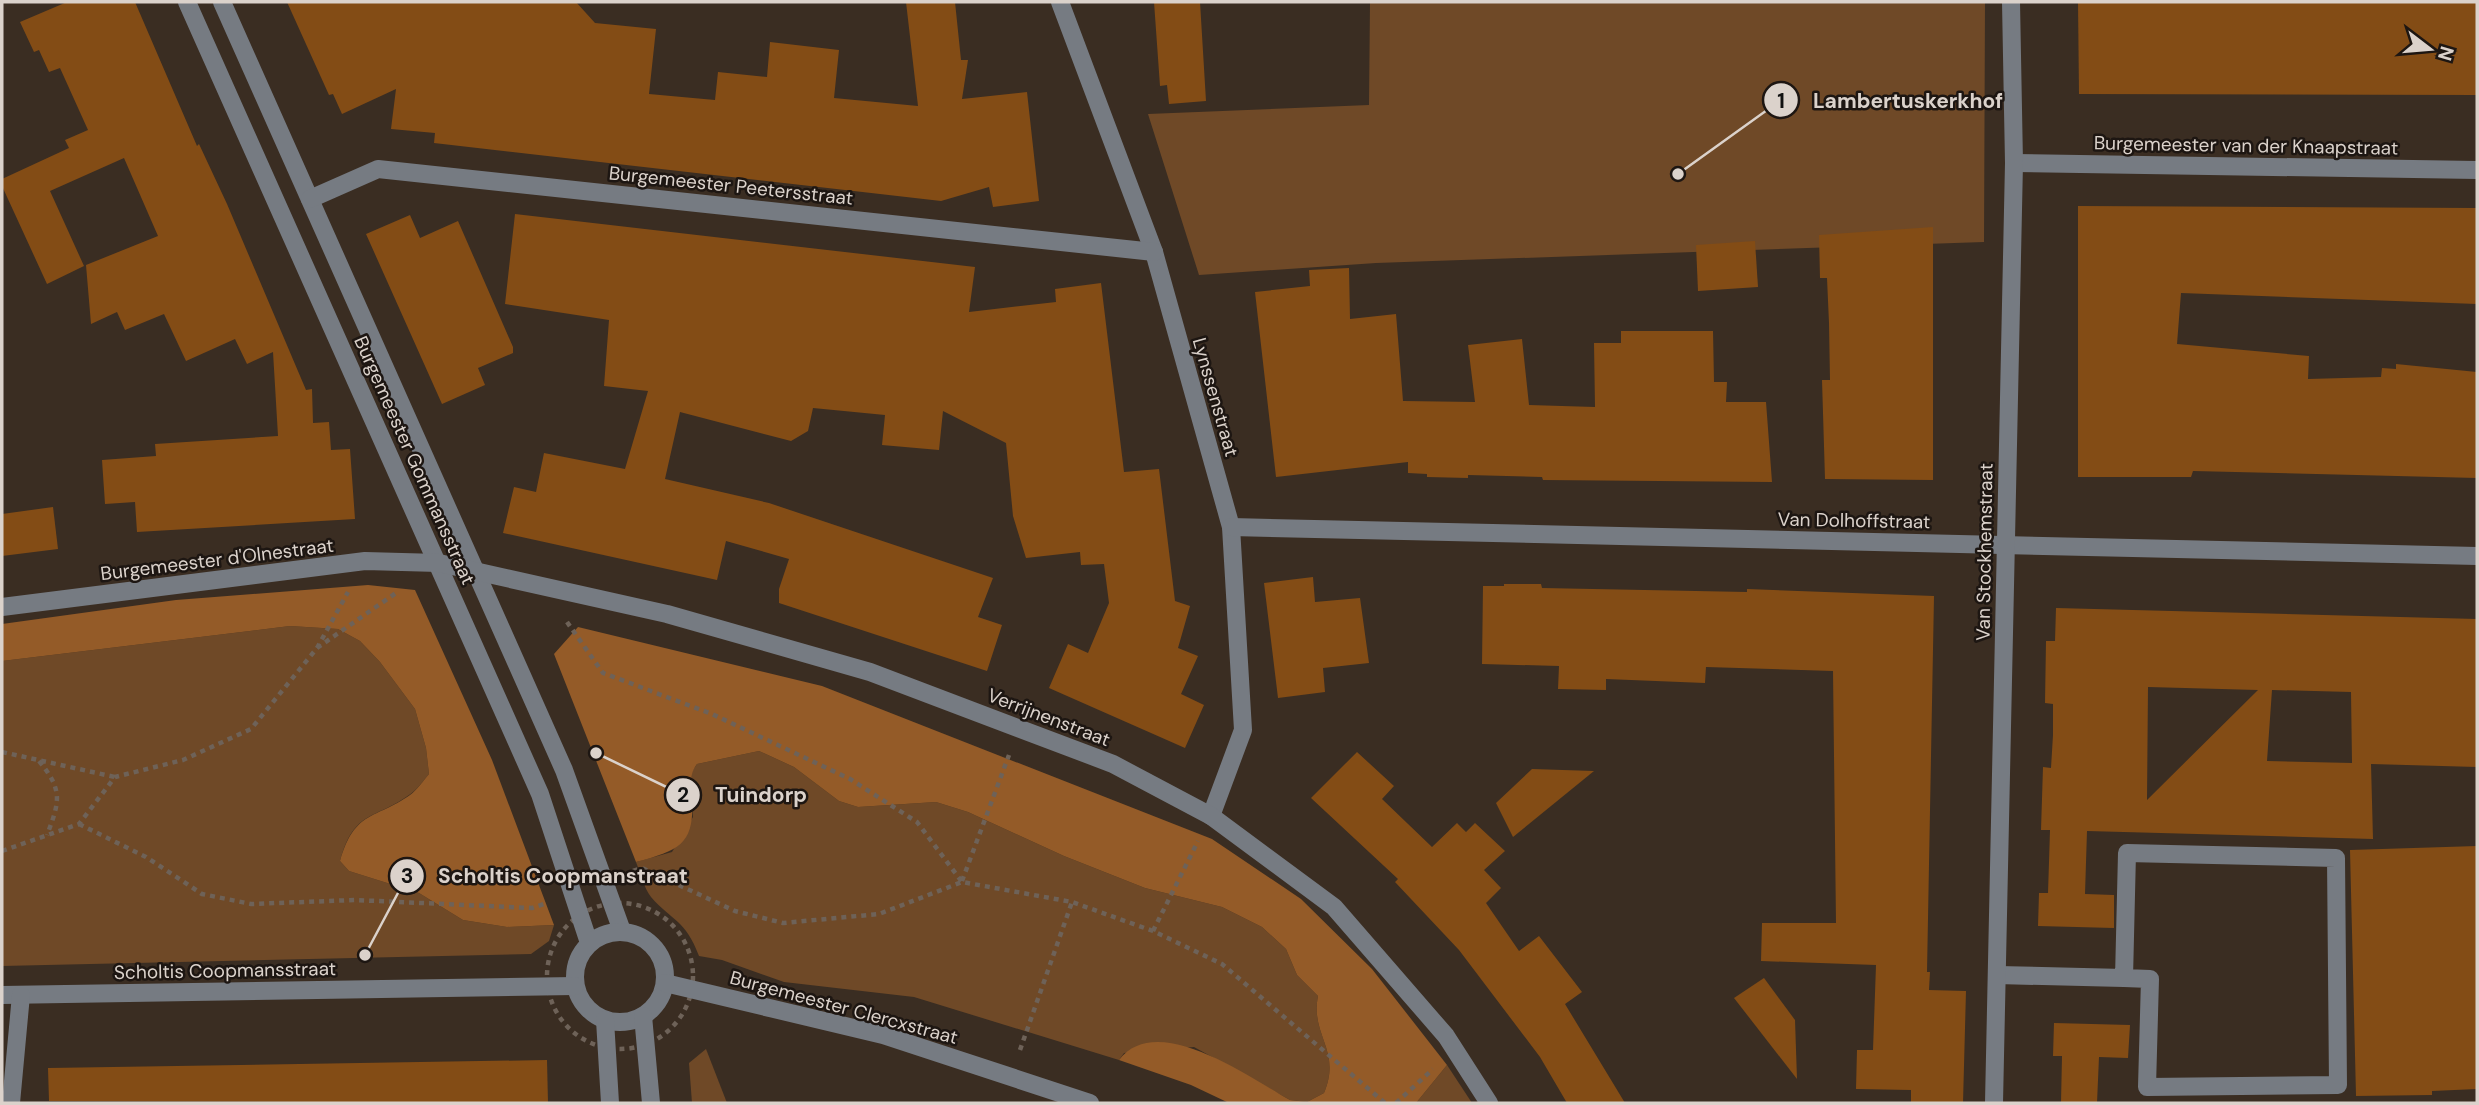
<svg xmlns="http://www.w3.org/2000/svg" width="2479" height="1105" viewBox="0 0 2479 1105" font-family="'DM Sans',sans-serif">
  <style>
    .green { fill: #6f4927 }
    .forest { fill: #945b28 }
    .building { fill: #834c15; fill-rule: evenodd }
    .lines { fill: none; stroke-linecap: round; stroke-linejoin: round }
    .path { stroke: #6e6258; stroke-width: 4.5; stroke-dasharray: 5 5; stroke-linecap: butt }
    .minor { stroke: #767b82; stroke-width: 18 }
    .labels { text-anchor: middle; stroke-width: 5; stroke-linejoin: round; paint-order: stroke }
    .street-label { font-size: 19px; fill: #dbd2cb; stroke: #1d1612 }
    .leader { fill: none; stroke: #dbd2cb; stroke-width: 2.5 }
    .callout-dot { fill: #dbd2cb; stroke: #1d1612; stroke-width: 2.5 }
    .mark-label { font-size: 21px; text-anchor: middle; font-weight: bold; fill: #111 }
    .callout-label { font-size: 21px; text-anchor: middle; font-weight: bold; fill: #dbd2cb; stroke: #1d1612; stroke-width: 5; stroke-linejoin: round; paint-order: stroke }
  </style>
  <rect width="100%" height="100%" fill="#3a2d22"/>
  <g class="green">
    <polygon points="1370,2 1985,2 1984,242 1376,263 1199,275 1148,114 1369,105"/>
    <path d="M290,626l48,3 22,12 20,21 35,47 11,39 3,26c-6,7 -12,16 -20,21 -35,25 -55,15 -69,66l9,10 70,22 44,27 44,7 47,-2 -5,16 -18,13 -529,12v-305z"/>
    <path d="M759,751l35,16 45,34 19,6 78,-5 32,10 96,44 81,32 77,19 40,20 24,22 11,26 21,21c-8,40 24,54 6,97l-17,9 -17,-2 -96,-53 -70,6 -5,7 -205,-63 -130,-15 -62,-22 -23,-4c-14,-37 -26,-34 -48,-59 -7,-9 -11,-25 -15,-35l36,-10 21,-35 -2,-44 6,-9z"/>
    <polygon points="706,1049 727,1103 692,1103 689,1063"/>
    <polygon points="1447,1065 1472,1103 1416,1103"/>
  </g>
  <g class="forest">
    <path d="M368,585l47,5 77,170 62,165 -47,2 -44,-7 -44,-27 -70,-22 -9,-10c15,-51 34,-41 70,-66 7,-5 13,-14 19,-21l-3,-26 -11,-39 -35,-47 -20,-21 -22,-12 -48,-3 -288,35v-37l174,-24z"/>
    <path d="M578,627l244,59 390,153 89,60 71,70 75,96 -31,38h-187l-38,-18 -72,-25c38,-50 131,18 171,40l17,2 17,-9c18,-43 -14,-57 -6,-97l-21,-21 -11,-26 -24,-22 -40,-20 -77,-19 -81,-32 -96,-44 -32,-10 -78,5 -19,-6 -45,-34 -35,-16 -62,13c-7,10 -6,15 -5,27 3,52 -8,58 -56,71l-82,-208z"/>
  </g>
  <g class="building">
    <polygon points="67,2 135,2 197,146 199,144 227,204 306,390 312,389 313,423 329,422 331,450 350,449 355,519 137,532 135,502 105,504 102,460 156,456 155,444 278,436 273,352 247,364 235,339 186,361 164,314 125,330 117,312 91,324 86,265 158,236 124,158 50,191 84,266 47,284 2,186 2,179 69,148 65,140 88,130 60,68 49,72 39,50 34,52 20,22"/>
    <polygon points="287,2 576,2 595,23 656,29 649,94 715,100 718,72 767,77 770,42 839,50 834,98 918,106 906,2 955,2 961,60 968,60 962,99 1027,92 1039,201 993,207 989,187 941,201 434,143 435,133 391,129 396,89 342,114 333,94 329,95"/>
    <polygon points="1154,2 1200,2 1206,101 1169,104 1167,85 1160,86"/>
    <polygon points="2078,2 2477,2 2477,95 2079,94"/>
    <polygon points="2078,206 2477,208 2477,304 2181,293 2177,344 2309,356 2308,379 2381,377 2382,368 2396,369 2396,364 2477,372 2477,478 2193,471 2191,477 2078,477"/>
    <polygon points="515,214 975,267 969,312 1056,302 1055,289 1101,283 1124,472 1159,469 1175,601 1190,606 1178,648 1198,656 1181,694 1204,705 1185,748 1049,688 1068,644 1088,653 1109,603 1104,564 1081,565 1080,552 1026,558 1013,516 1006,443 943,411 939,450 882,445 885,415 813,408 808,431 791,441 680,412 665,479 769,503 993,578 978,617 1002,625 987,671 779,603 779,589 789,559 726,541 717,580 503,533 514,487 536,492 544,453 625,469 648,391 604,386 609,320 505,304"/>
    <polygon points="410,215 420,238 458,221 513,347 513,353 478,368 485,385 442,404 366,234"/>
    <polygon points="1933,227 1933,480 1825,479 1822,380 1830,380 1829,323 1827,278 1820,278 1819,235"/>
    <polygon points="1755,241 1758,287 1698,291 1696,245"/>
    <polygon points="1349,268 1350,319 1396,314 1403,401 1475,402 1468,345 1522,339 1529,405 1595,407 1594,343 1621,343 1621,331 1713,331 1714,382 1727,382 1726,402 1766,402 1772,482 1543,480 1542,477 1468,475 1468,478 1427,477 1427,474 1408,473 1408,462 1276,477 1255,292 1310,286 1309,270"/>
    <polygon points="53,507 58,549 2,556 2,514"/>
    <polygon points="1313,577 1315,602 1360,598 1369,663 1323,668 1325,692 1278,698 1264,583"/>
    <polygon points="1504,584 1541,584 1542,588 1747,592 1747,589 1934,596 1927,972 1930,972 1929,990 1966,991 1963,1103 1911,1103 1911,1090 1856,1089 1857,1050 1873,1050 1876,965 1761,961 1762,923 1836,923 1833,671 1706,667 1705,683 1606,679 1606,690 1558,689 1559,666 1482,664 1483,586 1504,586"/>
    <path d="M2056,608l421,11v148l-106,-3 2,75 -286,-8 -2,63 29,1v33l-76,-2 1,-33h9l1,-31 1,-32h-9l2,-63 8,1 2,-33v-31l-8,-1 1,-62h9zM2148,687l110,3 -111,110zM2272,690l79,2 1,71 -85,-2z"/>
    <polygon points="1357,752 1394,786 1382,799 1432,847 1457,823 1466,832 1475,823 1505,851 1484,870 1501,888 1486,903 1519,951 1539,936 1582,992 1565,1004 1625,1103 1567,1103 1540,1057 1459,950 1395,882 1398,879 1311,798"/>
    <polygon points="1532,769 1594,771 1513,837 1496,803"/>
    <polygon points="2477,846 2477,1089 2432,1091 2432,1095 2356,1096 2350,850"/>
    <polygon points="1764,978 1795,1020 1797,1079 1734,998"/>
    <polygon points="2054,1023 2130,1025 2128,1058 2099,1057 2097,1103 2061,1103 2062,1056 2053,1056"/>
    <polygon points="547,1060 548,1103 49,1101 48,1068"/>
  </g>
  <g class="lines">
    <g class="path">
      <polyline points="567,622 603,673 712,714 850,779 917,822 962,882"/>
      <polyline points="317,648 396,593"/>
      <polyline points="2,752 115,777"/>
      <path d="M39,761c24,29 21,40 8,74"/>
      <polyline points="79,824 146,857 202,894 251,904 355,900 532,908 547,903"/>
      <polyline points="2,851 79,824 115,777 183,760 251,729 317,648 348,592"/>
      <polyline points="633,871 642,868 735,911 783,923 879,914 962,882 1072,902 1153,931 1222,964 1385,1103"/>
      <polyline points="962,881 1009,755"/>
      <circle cx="620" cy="976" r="73"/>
      <polyline points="1153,931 1198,841"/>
      <polyline points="1020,1050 1072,902"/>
      <polyline points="1396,1103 1433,1069"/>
    </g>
    <g class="minor">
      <polyline points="187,2 540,794 589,943"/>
      <polyline points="222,2 564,770 622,931"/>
      <polyline points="1060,2 1154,252 1231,527 1243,730 1211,816"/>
      <polyline points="2014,163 2477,170"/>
      <polyline points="310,199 378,169 1154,252"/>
      <polyline points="1231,527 2477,556"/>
      <polyline points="2,607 365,561 439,563 667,614 870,672 1113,764 1211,816 1334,907 1446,1036 1489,1103"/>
      <circle cx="620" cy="977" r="45"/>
      <polyline points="1997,975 2124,978 2127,853 2336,858 2338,1085 2147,1087 2150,979 2124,978"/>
      <polyline points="665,983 883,1035 1090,1103"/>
      <polyline points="2,995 575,986"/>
      <polyline points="643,1016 651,1103"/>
      <polyline points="605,1020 610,1103"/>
      <polyline points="11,1103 21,995"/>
      <polyline points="1994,1103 2014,163 2011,2"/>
    </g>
  </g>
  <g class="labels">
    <g class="street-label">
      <text transform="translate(2246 145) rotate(1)" y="7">Burgemeester van der Knaapstraat</text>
      <text transform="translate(731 185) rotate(6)" y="7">Burgemeester Peetersstraat</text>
      <text transform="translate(1216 397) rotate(74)" y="7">Lynssenstraat</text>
      <text transform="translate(415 460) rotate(66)" y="7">Burgemeester Gommansstraat</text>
      <text transform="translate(1854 520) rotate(1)" y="7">Van Dolhoffstraat</text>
      <text transform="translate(1984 552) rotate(-89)" y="7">Van Stockhemstraat</text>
      <text transform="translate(217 559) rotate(-7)" y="7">Burgemeester d'Olnestraat</text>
      <text transform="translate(1049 717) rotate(21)" y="7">Verrijnenstraat</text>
      <text transform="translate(225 970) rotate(-1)" y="7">Scholtis Coopmansstraat</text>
      <text transform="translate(844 1007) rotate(15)" y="7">Burgemeester Clercxstraat</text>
    </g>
  </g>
  <path class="leader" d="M1678 174L1781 100M596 753L683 795M365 955L407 876"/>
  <g class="callout-dot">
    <circle cx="1678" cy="174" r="7"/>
    <circle cx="596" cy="753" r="7"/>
    <circle cx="365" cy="955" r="7"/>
    <circle cx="1781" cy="100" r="18"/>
    <circle cx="683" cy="795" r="18"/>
    <circle cx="407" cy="876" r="18"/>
  </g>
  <g class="mark-label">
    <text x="1781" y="108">1</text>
    <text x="683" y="802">2</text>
    <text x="407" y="883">3</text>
  </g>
  <g class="callout-label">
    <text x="1908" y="108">Lambertuskerkhof</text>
    <text x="761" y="802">Tuindorp</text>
    <text x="563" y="883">Scholtis Coopmanstraat</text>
  </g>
  <rect width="2479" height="1105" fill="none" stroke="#dbd2cb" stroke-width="7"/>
  <g transform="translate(2430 49) rotate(106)" stroke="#1d1612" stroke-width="5" paint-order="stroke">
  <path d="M0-5L12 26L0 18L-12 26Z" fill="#dbd2cb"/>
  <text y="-10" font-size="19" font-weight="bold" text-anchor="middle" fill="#dbd2cb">N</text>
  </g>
</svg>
